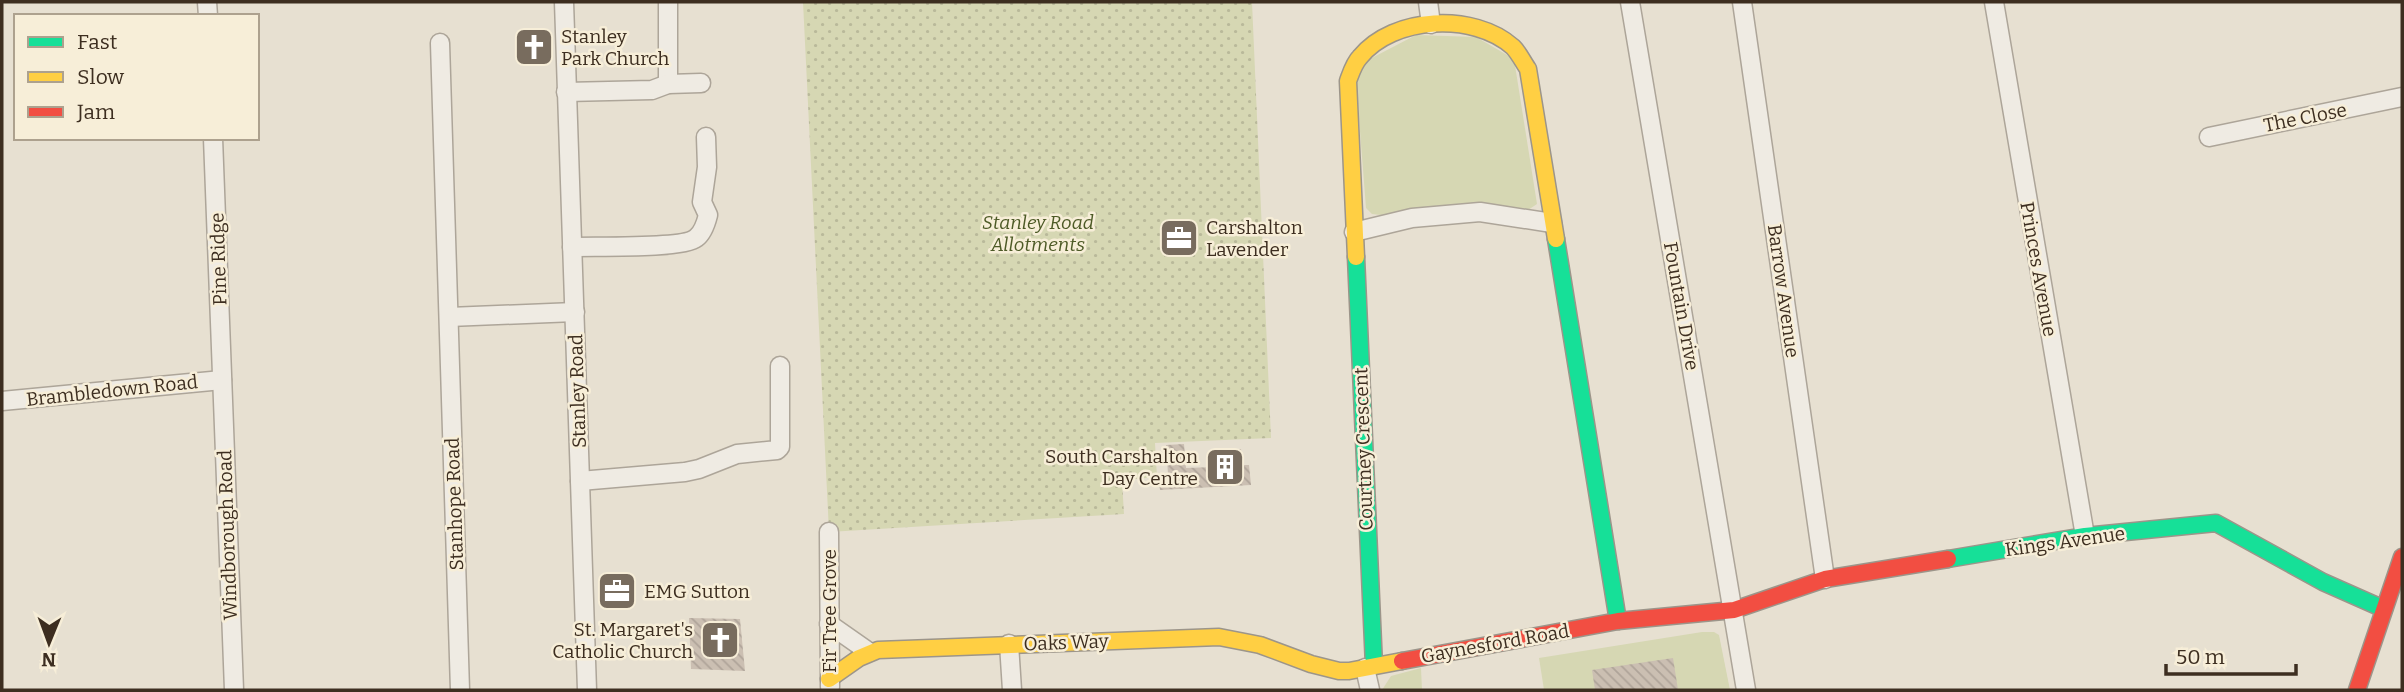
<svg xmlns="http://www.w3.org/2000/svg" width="2404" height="692" viewBox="0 0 2404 692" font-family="Bitter,serif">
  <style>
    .grass { fill: url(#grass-dots) }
    .park { fill: #d6d7b3 }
    .building { fill: url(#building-back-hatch) }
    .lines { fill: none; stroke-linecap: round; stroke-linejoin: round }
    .street-casing { stroke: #ada599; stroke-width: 21 }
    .fast-casing { stroke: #9c958a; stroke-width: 19 }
    .slow-casing { stroke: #9c958a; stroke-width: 19 }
    .jam-casing { stroke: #9c958a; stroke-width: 19 }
    .street { stroke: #efebe3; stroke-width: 18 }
    .fast { stroke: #16e098; stroke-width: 16 }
    .slow { stroke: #ffcf43; stroke-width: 16 }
    .jam { stroke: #f24e42; stroke-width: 16 }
    .labels { text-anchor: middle; stroke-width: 5; stroke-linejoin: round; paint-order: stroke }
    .poi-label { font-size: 19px; fill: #3d2e20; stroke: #f7eed8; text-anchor: start }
    .street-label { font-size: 19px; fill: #3d2e20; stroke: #f7eed8 }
    .park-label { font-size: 19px; font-style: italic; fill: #4d5a26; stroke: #f7eed8 }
  </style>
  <defs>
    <pattern id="grass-dots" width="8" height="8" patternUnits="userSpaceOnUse" patternTransform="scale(1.75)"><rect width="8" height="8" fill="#d6d7b3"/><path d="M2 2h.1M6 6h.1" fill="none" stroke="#b9b99a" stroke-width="1.8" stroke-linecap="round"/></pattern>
    <pattern id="building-back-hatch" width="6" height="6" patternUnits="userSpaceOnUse" patternTransform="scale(1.75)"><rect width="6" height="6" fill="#cbbfb2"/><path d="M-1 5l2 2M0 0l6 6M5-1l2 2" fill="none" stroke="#afa499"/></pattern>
  </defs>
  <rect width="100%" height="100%" fill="#e7e0d1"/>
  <polygon class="grass" points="803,2 1252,2 1271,438 1155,443 1157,477 1122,480 1124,514 829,532"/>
  <g class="park">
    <polygon points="1416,35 1476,37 1514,59 1537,204 1528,210 1492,205 1381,215 1372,214 1366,208 1356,80 1364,62"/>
    <polygon points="1702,632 1714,632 1719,635 1730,690 1544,690 1539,658"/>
    <polygon points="1421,668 1422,690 1382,690 1391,676"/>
  </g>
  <g class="building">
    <polygon points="1184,444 1186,468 1214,467 1212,451 1241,449 1243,465 1249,465 1251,485 1160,490 1158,475 1168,474 1166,445"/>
    <polygon points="689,618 740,619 745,671 691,669"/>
    <polygon points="1673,658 1678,690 1595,690 1592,670"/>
  </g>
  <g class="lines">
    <g class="street-casing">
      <g id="street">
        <polyline points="207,2 208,16"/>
        <polyline points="564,2 587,690"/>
        <polyline points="1428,2 1431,24"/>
        <polyline points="1630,2 1746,690"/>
        <polyline points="1742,2 1825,579"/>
        <polyline points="1994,2 2085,536"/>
        <polyline points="440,43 460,690"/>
        <polyline points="668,84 668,2"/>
        <polyline points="566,92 652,90 668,84 701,83"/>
        <polyline points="2209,137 2402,97"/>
        <polyline points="213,138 234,690"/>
        <polyline points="1354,232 1412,218 1480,212 1552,223"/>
        <path d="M572,247c22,-1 111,2 124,-9 7,-5 10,-15 12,-23l-6,-13 5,-35 -1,-30"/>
        <polyline points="449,317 575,312"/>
        <polyline points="2,401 222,380"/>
        <polyline points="580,481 685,472 699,469 737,454 777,450 780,447 780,366"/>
        <polyline points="829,532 830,687"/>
        <polyline points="829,624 869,652"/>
        <polyline points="1009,644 1012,690"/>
        <polyline points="1365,668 1370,690"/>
      </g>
    </g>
    <g class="fast-casing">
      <g id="fast">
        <polyline points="1556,239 1618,621"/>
        <polyline points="1356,257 1374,666"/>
        <polyline points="1948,559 2085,536 2216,523 2323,582 2384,609"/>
      </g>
    </g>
    <g class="slow-casing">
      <g id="slow">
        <path d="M1356,257l-8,-176c3,-8 6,-18 12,-24 33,-41 114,-45 153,-10 6,6 10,15 15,22l28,170"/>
        <polyline points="829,679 859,658 878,650 1219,637 1260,645 1311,664 1339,671 1349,671 1402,661"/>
      </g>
    </g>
    <g class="jam-casing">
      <g id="jam">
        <polyline points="1402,661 1618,621 1734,610 1825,579 1948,559"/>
        <polyline points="2357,690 2402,557"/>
      </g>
    </g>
    <use href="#street" class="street"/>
    <use href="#fast" class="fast"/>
    <use href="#slow" class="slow"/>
    <use href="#jam" class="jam"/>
  </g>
  <defs>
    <g id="church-square" transform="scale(2.0125)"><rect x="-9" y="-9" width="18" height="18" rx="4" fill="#786c5e" stroke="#f7eed8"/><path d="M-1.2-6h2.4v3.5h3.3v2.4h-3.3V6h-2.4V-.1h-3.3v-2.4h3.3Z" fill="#fff"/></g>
    <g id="office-square" transform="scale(2.0125)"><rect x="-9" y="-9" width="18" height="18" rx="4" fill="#786c5e" stroke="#f7eed8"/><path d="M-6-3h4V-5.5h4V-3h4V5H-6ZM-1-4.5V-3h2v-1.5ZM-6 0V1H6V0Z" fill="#fff"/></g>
    <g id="building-square" transform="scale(2.0125)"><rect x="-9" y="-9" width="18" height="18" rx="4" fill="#786c5e" stroke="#f7eed8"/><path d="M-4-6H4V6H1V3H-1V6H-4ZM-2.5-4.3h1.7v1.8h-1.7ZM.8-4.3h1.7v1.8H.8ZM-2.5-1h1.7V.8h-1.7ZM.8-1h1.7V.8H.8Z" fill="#fff"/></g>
  </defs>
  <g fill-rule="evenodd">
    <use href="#church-square" x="534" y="47"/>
    <use href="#office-square" x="1179" y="238"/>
    <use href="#building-square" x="1225" y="467"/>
    <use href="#office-square" x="617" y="591"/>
    <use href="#church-square" x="720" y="640"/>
  </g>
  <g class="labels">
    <g class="poi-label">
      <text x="561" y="43">Stanley<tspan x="561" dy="22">Park Church</tspan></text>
      <text x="1206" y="234">Carshalton<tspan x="1206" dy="22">Lavender</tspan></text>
      <text x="1198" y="463" text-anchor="end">South Carshalton<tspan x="1198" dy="22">Day Centre</tspan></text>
      <text x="644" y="598">EMG Sutton</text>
      <text x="693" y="636" text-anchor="end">St. Margaret's<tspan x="693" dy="22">Catholic Church</tspan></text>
    </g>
    <g class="street-label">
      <text transform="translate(2305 117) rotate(-11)" y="7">The Close</text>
      <text transform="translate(218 259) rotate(-92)" y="7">Pine Ridge</text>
      <text transform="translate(2039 269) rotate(80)" y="7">Princes Avenue</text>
      <text transform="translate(1784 291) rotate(82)" y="7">Barrow Avenue</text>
      <text transform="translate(1682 306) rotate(80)" y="7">Fountain Drive</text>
      <text transform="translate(112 390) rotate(-6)" y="7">Brambledown Road</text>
      <text transform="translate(577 391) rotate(-92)" y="7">Stanley Road</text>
      <text transform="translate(1363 449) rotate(-92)" y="7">Courtney Crescent</text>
      <text transform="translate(454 504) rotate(-92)" y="7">Stanhope Road</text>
      <text transform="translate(227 535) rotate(-92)" y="7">Windborough Road</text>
      <text transform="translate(2065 541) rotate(-8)" y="7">Kings Avenue</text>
      <text transform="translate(829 611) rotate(-90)" y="7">Fir Tree Grove</text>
      <text transform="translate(1066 642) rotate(-2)" y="7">Oaks Way</text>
      <text transform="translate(1495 643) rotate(-10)" y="7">Gaynesford Road</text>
    </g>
    <g class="park-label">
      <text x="1038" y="229">Stanley Road<tspan x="1038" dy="22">Allotments</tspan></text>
    </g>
  </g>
  <rect width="2404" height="692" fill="none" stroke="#3d2e20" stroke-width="7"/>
  <rect x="14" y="14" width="245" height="126" fill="#f7eed8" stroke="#ada18e" stroke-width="2"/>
  <rect x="28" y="37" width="35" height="10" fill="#16e098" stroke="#ada18e" stroke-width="2"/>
  <text x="77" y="49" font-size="21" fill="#3d2e20">Fast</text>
  <rect x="28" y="72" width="35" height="10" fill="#ffcf43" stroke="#ada18e" stroke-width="2"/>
  <text x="77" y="84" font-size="21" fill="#3d2e20">Slow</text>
  <rect x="28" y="107" width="35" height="10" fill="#f24e42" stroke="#ada18e" stroke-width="2"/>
  <text x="77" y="119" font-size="21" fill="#3d2e20">Jam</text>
  <g transform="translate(49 643) rotate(181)" stroke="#f7eed8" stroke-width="5" paint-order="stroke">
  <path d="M0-5L12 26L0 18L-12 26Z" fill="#3d2e20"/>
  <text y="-10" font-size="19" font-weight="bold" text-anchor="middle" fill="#3d2e20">N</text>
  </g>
  <path d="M2166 664v10h130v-10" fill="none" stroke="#3d2e20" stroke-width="3.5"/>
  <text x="2176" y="664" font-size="21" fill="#3d2e20" stroke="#f7eed8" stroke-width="5" paint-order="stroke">50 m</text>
</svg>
